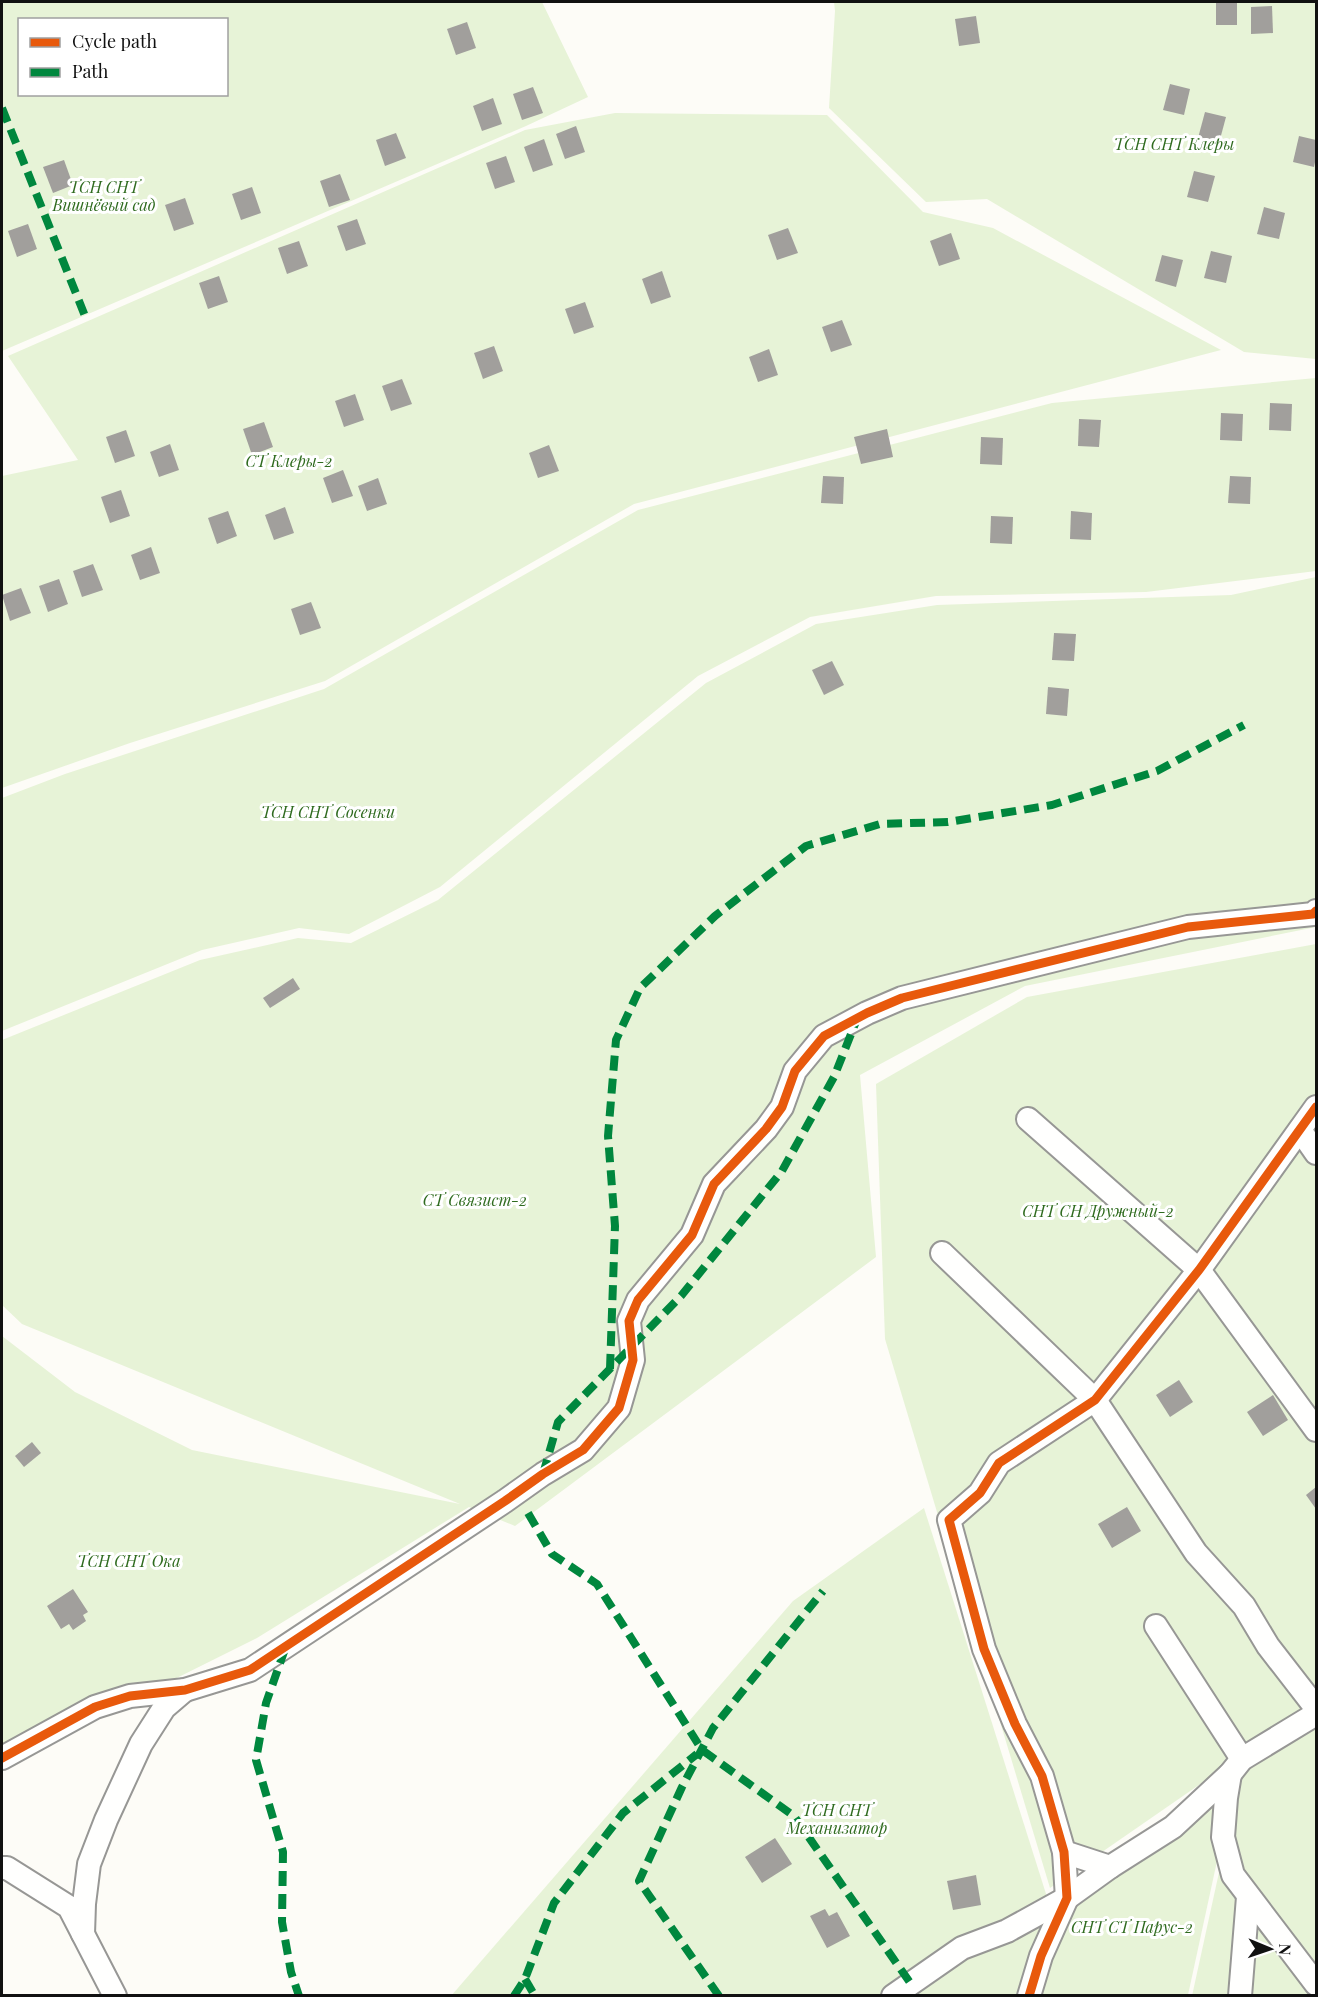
<svg xmlns="http://www.w3.org/2000/svg" width="1318" height="1997" viewBox="0 0 1318 1997" font-family="'Playfair Display',serif">
  <style>
    .green { fill: #e7f3d7; fill-rule: evenodd }
    .building { fill: #a19f9c }
    .lines { fill: none; stroke-linecap: round; stroke-linejoin: round }
    .minor-casing { stroke: #979795; stroke-width: 26 }
    .minor { stroke: #fffffe; stroke-width: 22 }
    .quiet { stroke: #00873e; stroke-width: 8; stroke-dasharray: 15 8; stroke-linecap: butt }
    .cycleway-casing { stroke: #fff; stroke-width: 13 }
    .cycleway { stroke: #e8590c; stroke-width: 9 }
    .labels { text-anchor: middle; stroke-width: 6; stroke-linejoin: round; paint-order: stroke }
    .park-label { font-size: 16px; font-style: italic; fill: #2f6b1f; stroke: #fff }
  </style>
  <rect width="100%" height="100%" fill="#fdfcf7"/>
  <g class="green">
    <path d="M2,2h540l46,95 -62,29 -524,225zM20,20h206v74h-206z"/>
    <polygon points="834,2 1316,2 1316,359 1244,352 987,199 926,202 829,108 835,11"/>
    <polygon points="615,113 827,115 923,212 993,228 1221,350 634,504 325,681 130,743 2,788 2,476 78,460 8,356 525,130"/>
    <polygon points="1316,378 1316,571 1146,592 936,596 810,617 698,676 440,887 349,934 299,928 202,950 2,1031 2,798 65,774 324,689 638,510 1052,403"/>
    <polygon points="1316,577 1316,927 1025,986 860,1075 876,1257 515,1526 469,1507 257,1638 2,1765 2,1336 75,1392 192,1450 460,1504 22,1324 2,1305 2,1040 200,960 298,938 351,943 438,900 706,683 816,624 937,605 1231,595"/>
    <polygon points="1316,944 1316,1704 1050,1888 885,1339 876,1084 1027,997"/>
    <polygon points="924,1508 1047,1897 1022,1995 451,1996 793,1601"/>
    <polygon points="1316,1716 1316,1995 1192,1996 1242,1767"/>
    <polygon points="1235,1778 1188,1995 1026,1996 1054,1896"/>
  </g>
  <g class="building">
    <rect x="1216" y="2" width="21" height="23"/>
    <polygon points="1272,6 1273,33 1251,34 1251,7"/>
    <polygon points="976,16 980,43 959,46 955,19"/>
    <polygon points="467,22 476,48 456,55 447,29"/>
    <polygon points="1170,84 1190,89 1184,115 1163,110"/>
    <polygon points="533,87 543,113 522,120 513,94"/>
    <polygon points="493,98 502,124 482,131 473,106"/>
    <polygon points="1205,112 1226,117 1219,143 1198,138"/>
    <polygon points="576,126 585,152 565,159 556,134"/>
    <polygon points="396,133 406,158 385,166 376,140"/>
    <polygon points="1299,136 1316,140 1316,157 1314,167 1293,162"/>
    <polygon points="544,139 553,165 533,172 524,147"/>
    <polygon points="506,156 515,182 495,189 486,163"/>
    <polygon points="64,160 73,185 53,193 43,167"/>
    <polygon points="1194,171 1215,176 1208,202 1187,197"/>
    <polygon points="340,174 350,200 329,207 320,181"/>
    <polygon points="252,187 261,213 241,220 232,194"/>
    <polygon points="185,198 194,224 174,231 165,205"/>
    <polygon points="1264,207 1285,213 1279,239 1257,234"/>
    <polygon points="357,219 366,244 346,251 337,226"/>
    <polygon points="28,224 37,249 17,257 8,231"/>
    <polygon points="788,228 798,253 777,260 768,235"/>
    <polygon points="951,233 960,259 939,266 930,241"/>
    <polygon points="299,241 308,266 287,274 278,248"/>
    <polygon points="1211,251 1232,256 1226,283 1204,278"/>
    <polygon points="1162,255 1183,260 1176,287 1155,281"/>
    <polygon points="662,271 671,297 651,304 642,279"/>
    <polygon points="219,276 228,302 208,309 199,283"/>
    <polygon points="585,302 594,327 574,334 565,309"/>
    <polygon points="842,320 852,345 831,352 822,327"/>
    <polygon points="494,346 503,371 483,379 474,353"/>
    <polygon points="769,349 778,375 758,382 749,357"/>
    <polygon points="402,379 412,404 391,411 382,386"/>
    <polygon points="355,394 364,420 344,427 335,401"/>
    <polygon points="1270,403 1292,404 1291,431 1269,430"/>
    <polygon points="1221,413 1243,414 1242,441 1220,440"/>
    <polygon points="1079,419 1101,420 1099,447 1078,446"/>
    <polygon points="264,422 273,447 252,455 243,429"/>
    <polygon points="887,429 893,457 861,464 854,437"/>
    <polygon points="126,430 135,456 115,463 106,437"/>
    <polygon points="981,437 1003,438 1002,465 980,464"/>
    <polygon points="170,444 179,470 159,477 150,452"/>
    <polygon points="549,445 559,471 538,478 529,453"/>
    <polygon points="343,470 353,496 332,503 323,478"/>
    <polygon points="823,476 844,477 843,504 821,503"/>
    <polygon points="1230,476 1251,477 1250,504 1228,503"/>
    <polygon points="378,478 387,504 367,511 358,486"/>
    <polygon points="121,490 130,516 110,523 101,497"/>
    <polygon points="285,507 294,533 274,540 265,515"/>
    <polygon points="228,511 237,536 217,544 208,518"/>
    <polygon points="1071,511 1092,513 1091,540 1070,539"/>
    <polygon points="991,516 1013,517 1012,544 990,543"/>
    <polygon points="151,547 160,573 140,580 131,555"/>
    <polygon points="93,564 103,590 82,597 73,571"/>
    <polygon points="59,579 68,604 48,612 39,586"/>
    <polygon points="21,588 31,613 10,621 2,595"/>
    <polygon points="311,602 321,628 300,635 291,609"/>
    <polygon points="1054,633 1076,634 1074,661 1052,660"/>
    <polygon points="832,661 844,685 824,695 812,670"/>
    <polygon points="1048,687 1069,689 1067,716 1046,714"/>
    <polygon points="293,978 300,989 270,1008 263,998"/>
    <polygon points="1179,1380 1193,1402 1170,1417 1156,1395"/>
    <polygon points="1273,1395 1288,1420 1263,1436 1247,1412"/>
    <polygon points="32,1442 41,1453 24,1467 15,1456"/>
    <polygon points="1316,1487 1316,1509 1306,1495"/>
    <polygon points="1127,1507 1141,1531 1112,1548 1098,1524"/>
    <polygon points="73,1589 88,1612 83,1615 86,1621 73,1630 69,1624 61,1629 47,1606"/>
    <polygon points="775,1838 792,1864 762,1883 745,1857"/>
    <polygon points="976,1875 981,1905 953,1910 947,1881"/>
    <polygon points="825,1909 829,1916 837,1912 850,1936 827,1948 810,1916"/>
  </g>
  <g class="lines">
    <g class="minor-casing">
      <g id="minor">
        <polyline points="1028,1119 1199,1270 1316,1430"/>
        <polyline points="1300,1130 1316,1153"/>
        <polyline points="942,1253 1095,1400 1196,1553 1244,1606 1268,1646 1316,1708"/>
        <polyline points="1156,1626 1242,1759"/>
        <polyline points="2,1758 95,1707 130,1696 185,1690 250,1670 505,1501 543,1474 583,1450 619,1408 633,1360 629,1321 638,1300 692,1235 714,1184 766,1129 782,1107 795,1071 824,1036 867,1013 902,998 1188,927 1313,914 1316,911"/>
        <polyline points="1230,1774 1226,1798 1223,1837 1233,1875 1316,1984"/>
        <polyline points="1064,1852 1110,1867"/>
        <polyline points="2,1868 7,1868 69,1907 115,1996"/>
        <polyline points="83,1934 84,1904 89,1864 106,1820 141,1744 164,1708 185,1690"/>
        <polyline points="893,1996 962,1948 1007,1931 1067,1898 1110,1867 1173,1827 1230,1774 1242,1759 1316,1714"/>
        <polyline points="1029,1996 1041,1956 1067,1898 1064,1852 1042,1776 1015,1724 984,1649 949,1520 980,1493 999,1463 1095,1400 1199,1270 1316,1107"/>
        <polyline points="1240,1996 1248,1897"/>
      </g>
    </g>
    <use href="#minor" class="minor"/>
    <g class="quiet">
      <polyline points="2,108 85,316"/>
      <polyline points="610,1369 615,1226 608,1136 616,1040 640,988 715,916 806,846 880,824 948,822 1052,805 1157,771 1244,725"/>
      <polyline points="543,1474 558,1422 681,1296 782,1171 834,1077 857,1019"/>
      <polyline points="528,1513 552,1554 597,1584 702,1750 794,1816 911,1984"/>
      <polyline points="285,1649 266,1703 256,1760 283,1852 282,1922 291,1972 299,1996"/>
      <polyline points="525,1979 535,1996"/>
      <polyline points="514,1996 525,1979 554,1903 623,1813 697,1754"/>
      <polyline points="719,1996 639,1881 682,1787 713,1728 823,1591"/>
    </g>
    <g class="cycleway-casing">
      <g id="cycleway">
        <polyline points="2,1758 95,1707 130,1696 185,1690 250,1670 505,1501 543,1474 583,1450 619,1408 633,1360 629,1321 638,1300 692,1235 714,1184 766,1129 782,1107 795,1071 824,1036 867,1013 902,998 1188,927 1313,914 1316,911"/>
        <polyline points="1029,1996 1041,1956 1067,1898 1064,1852 1042,1776 1015,1724 984,1649 949,1520 980,1493 999,1463 1095,1400 1199,1270 1316,1107"/>
      </g>
    </g>
    <use href="#cycleway" class="cycleway"/>
  </g>
  <g class="labels">
    <g class="park-label">
      <text x="1174" y="150">ТСН СНТ Клеры</text>
      <text x="104" y="193">ТСН СНТ<tspan x="104" dy="18">Вишнёвый сад</tspan></text>
      <text x="289" y="467">СТ Клеры-2</text>
      <text x="328" y="818">ТСН СНТ Сосенки</text>
      <text x="475" y="1206">СТ Связист-2</text>
      <text x="1098" y="1217">СНТ СН Дружный-2</text>
      <text x="129" y="1567">ТСН СНТ Ока</text>
      <text x="837" y="1816">ТСН СНТ<tspan x="837" dy="18">Механизатор</tspan></text>
      <text x="1132" y="1933">СНТ СТ Парус-2</text>
    </g>
  </g>
  <rect width="1318" height="1997" fill="none" stroke="#111111" stroke-width="6"/>
  <rect x="18" y="18" width="210" height="78" fill="#ffffff" stroke="#a0a0a0" stroke-width="1.5"/>
  <rect x="30" y="38" width="30" height="9" fill="#e8590c" stroke="#a0a0a0" stroke-width="1.5"/>
  <text x="72" y="48" font-size="18" fill="#111111">Cycle path</text>
  <rect x="30" y="68" width="30" height="9" fill="#00873e" stroke="#a0a0a0" stroke-width="1.5"/>
  <text x="72" y="78" font-size="18" fill="#111111">Path</text>
  <g transform="translate(1270 1949) rotate(92)" stroke="#ffffff" stroke-width="4.5" paint-order="stroke">
  <path d="M0-4.5L10 22L0 15L-10 22Z" fill="#111111"/>
  <text y="-9" font-size="16" font-weight="bold" text-anchor="middle" fill="#111111">N</text>
  </g>
</svg>
